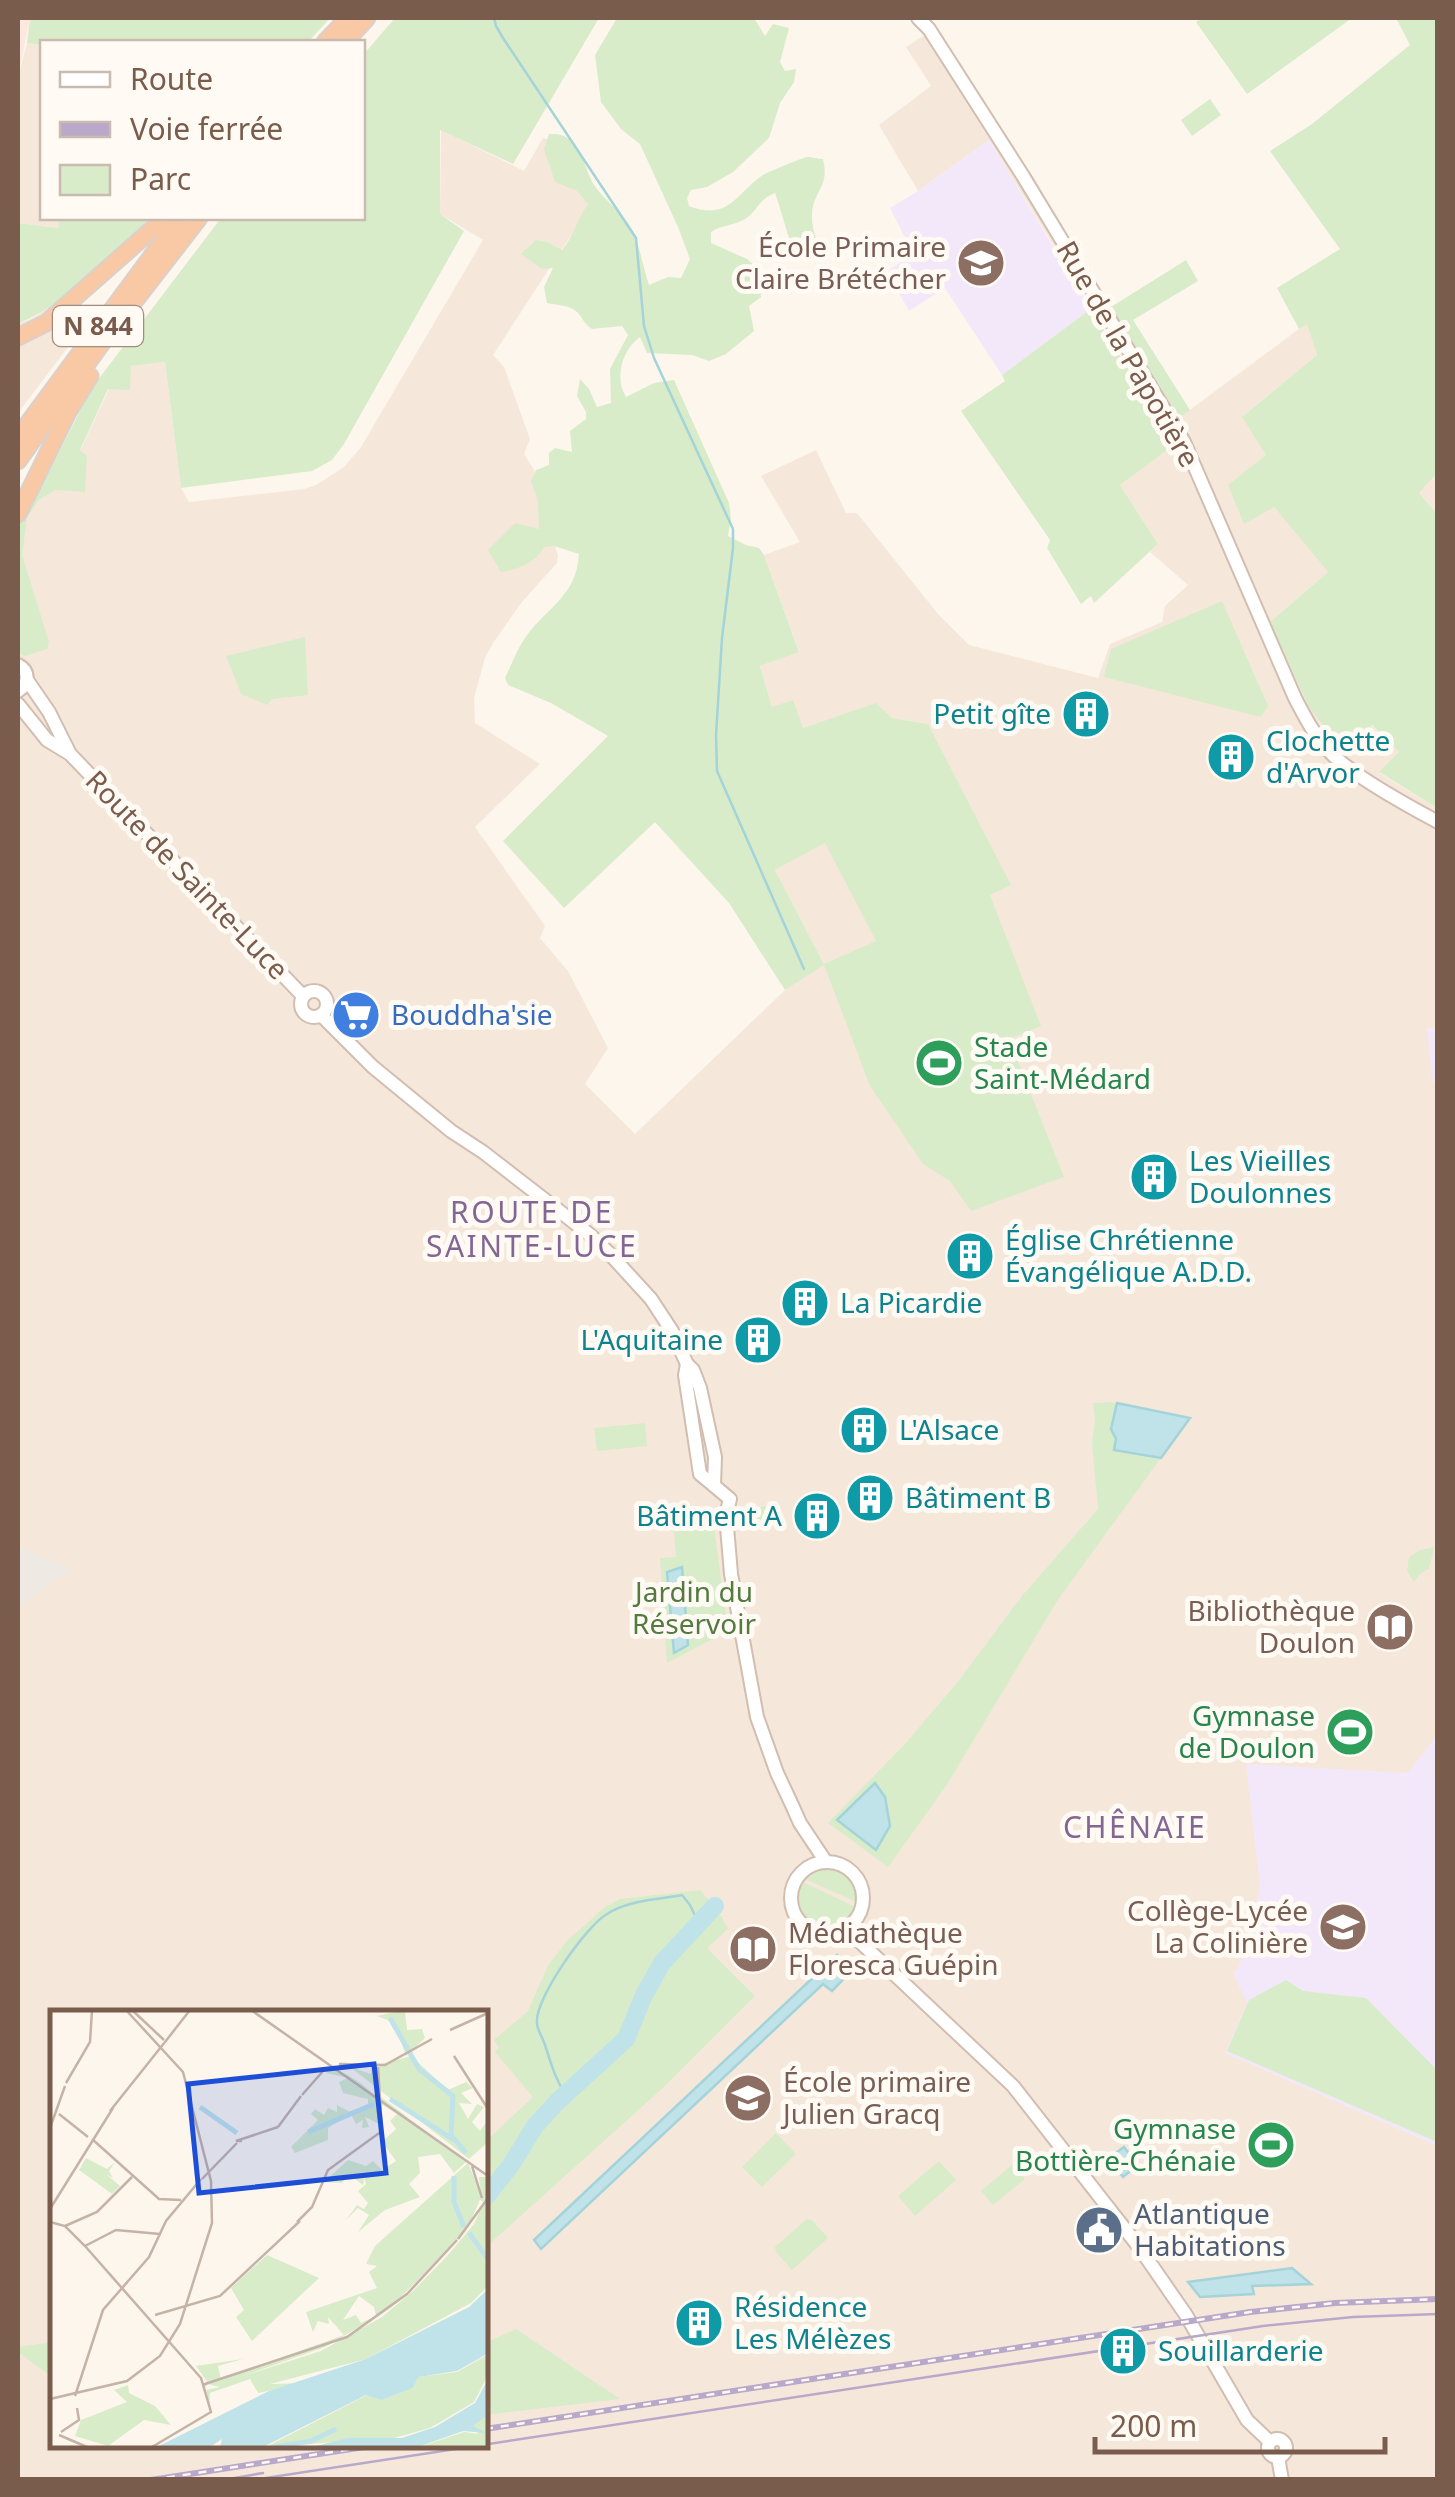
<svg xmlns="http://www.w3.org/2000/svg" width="1455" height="2497" viewBox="0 0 1455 2497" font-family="'Noto Sans',sans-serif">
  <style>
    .residential { fill: #f5e8da; fill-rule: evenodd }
    .commercial { fill: #fde8e0 }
    .industrial { fill: #efe9e4 }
    .education { fill: #f3e8fa }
    .green { fill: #d8ecc9; fill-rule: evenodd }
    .water { fill: #bfe3e8; stroke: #a5d3da; stroke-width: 2.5 }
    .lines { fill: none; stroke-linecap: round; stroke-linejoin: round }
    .stream { stroke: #a5d3da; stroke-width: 2.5 }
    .river { stroke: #bfe3e8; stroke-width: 18 }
    .tertiary-casing { stroke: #d1beb0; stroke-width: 16 }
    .trunk-casing { stroke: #dad1cd; stroke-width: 19 }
    .tertiary { stroke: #fff; stroke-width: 12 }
    .trunk { stroke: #f9c8a4; stroke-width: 15 }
    .tram { stroke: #b9a8c9; stroke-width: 2.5 }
    .rail-casing { stroke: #b9a8c9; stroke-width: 6 }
    .rail { stroke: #fffaf3; stroke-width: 2.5; stroke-dasharray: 8; stroke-linecap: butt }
    .labels { text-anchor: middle; stroke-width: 10; stroke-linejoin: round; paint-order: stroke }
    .shield { fill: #fffaf3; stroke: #a28b7f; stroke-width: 2.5 }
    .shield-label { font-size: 25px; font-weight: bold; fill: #7a5c4d }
    .education-label { font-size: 28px; fill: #785e54; stroke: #fffaf3; text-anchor: end }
    .street-label { font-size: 28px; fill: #7a5c4d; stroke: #fffaf3 }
    .culture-label { font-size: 28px; fill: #0d838f; stroke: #fffaf3; text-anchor: start }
    .shop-label { font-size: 28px; fill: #366cbe; stroke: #fffaf3; text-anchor: start }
    .leisure-label { font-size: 28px; fill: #27864d; stroke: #fffaf3; text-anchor: end }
    .park-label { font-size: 28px; fill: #537a41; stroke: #fffaf3 }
    .service-label { font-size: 28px; fill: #4e5e75; stroke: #fffaf3; text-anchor: start }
    .neighbourhood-label { font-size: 30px; letter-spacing: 2.5px; fill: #846695; stroke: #fffaf3 }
    .inset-river { fill: none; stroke: #bfe3e8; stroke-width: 5 }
    .inset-road { fill: none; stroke: #c5b3a7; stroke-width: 2.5 }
    .view { fill: #1d4ed8; fill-opacity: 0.15; stroke: #1d4ed8; stroke-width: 5 }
    .inset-edge { fill: none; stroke: #7a5c4d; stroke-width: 5 }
  </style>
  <rect width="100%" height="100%" fill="#fdf6ec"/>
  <g class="residential">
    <path d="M936,28l156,255 19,24 68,111 128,-95 10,32 -74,61 23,39 8,52 54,65 -58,50 39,85 62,18 28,27 -20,21 58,35v1671h-1419v-871l52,-40 -52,-21v-902l2,9 6,-80 -4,-19v-14l5,-23 12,-18 17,-10 24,-39 29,-62 22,-23 34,-4 16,126 8,14 115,-13 12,-4 28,-18 17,-20 122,-207 -43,-26 1,-84 83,41 19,-33 21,8 28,57 -99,152 11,12 26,72 -6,15 10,16 24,86 -1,7 -35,39 -29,41 -8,15 -11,40 1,25 65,41 -65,63 70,99 -5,12 28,33 40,77 -23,36 50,50 150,-144 39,-26 -49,-94 51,-28 102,-118 -37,-6 -16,-14 -72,24 -31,-21 -12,-41 39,-15 -35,-96 36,-13 -39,-66 55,-26 30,63h11l81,101 31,31 129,33 12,-34 52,-22 3,-16 23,-21 -38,-33 8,-8 -38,-59 55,-42 -186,-303 -71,51 -39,-66 52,-39 -25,-39zM52,2012h433v432h-433z"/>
    <polygon points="27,43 42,45 42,218 59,218 58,228 18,223 18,77"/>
    <polygon points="56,302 71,343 18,413 18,323 31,319"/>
    <polygon points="1437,472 1437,514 1419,493"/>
  </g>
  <polygon class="commercial" points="18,18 30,18 18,77"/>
  <polygon class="industrial" points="18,1547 71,1568 18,1608"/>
  <g class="education">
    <polygon points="989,140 1091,309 1002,375 945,288 909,311 887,272 913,253 890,208 918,191"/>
    <polygon points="1437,1027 1438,1027 1437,1086 1432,1079 1427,1028"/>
    <polygon points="1437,1735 1437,2146 1225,2053 1247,2003 1233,1973 1239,1967 1260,1887 1246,1764 1408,1773"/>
  </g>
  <g class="green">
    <polygon points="30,18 330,18 308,42 42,42 42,45 27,43"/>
    <polygon points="395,18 599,18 513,164 440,130 440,214 464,231 344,444 332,460 312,471 181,488 165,362 131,366 130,390 108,389 80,450 87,456 85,492 56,490 39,500 27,518 22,555 49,642 47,649 25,656 20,654 18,645 18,526 40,480 45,480 91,389 221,218 362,218 363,55"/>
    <path d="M617,18h137l11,18 8,-12 16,4 -9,34 5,9 11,-2 -2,13 -14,21 -11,35 -36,34 -26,15 -16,3 -4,8 2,8c40,16 48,-14 74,-31 5,-3 39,-17 44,-18 4,0 12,2 16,2 7,29 -10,31 -11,56 -1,15 7,26 7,41l-11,4 -11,-2c-10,-21 -14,-43 -22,-65 -17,6 -18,20 -32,27 -11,6 -22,5 -32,12v11l36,16 10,9 4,29 -12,9 5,25 -28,23 -17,7 -17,-6 -45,-2 -7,-16c-18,13 -26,41 -14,60l28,-14 20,-3 55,123 2,15 -3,18 18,9 13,3 5,7 35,97 -39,14 12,41 21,-7 10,28 73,-25 16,15 36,6 83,161 -21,10 51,131 -32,13 55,138 -93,34 -21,-30 -27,-17 -53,-78 -46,-121 -39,25 -56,-87 -74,-81 -91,86 -61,-67 105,-105 -57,-33 -43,-18 -3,-7c6,-12 11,-26 18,-37 22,-34 53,-42 56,-87l-25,-8 -10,1c-7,15 -27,23 -43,25l-13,-22 27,-27 24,6 -1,-28 -7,-20 5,-11 13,-5v-12l6,-5 17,4 -2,-21 16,-12v-7l-9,-16 3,-17 9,10 8,18 14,-4 -1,-34 18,-34 -6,-9 -30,3c-8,-5 -9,-11 -15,-17 -7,-7 -21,-7 -30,-9l-3,-16 9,-19 -11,1 -21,-15 15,-14 11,2 15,8c12,-14 15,-31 26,-46l-11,-13 -22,-9 -11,-33 5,-15c9,0 15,0 22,7 13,12 15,34 26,48 11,15 27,24 36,42 7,17 10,36 16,54l19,-8 13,1 9,-19 -12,-32 -38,-83 -19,-15 -20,-27 -6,-47zM825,843l51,98 -52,23 -49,-94z"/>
    <polygon points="1202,18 1352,18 1247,94 1196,22"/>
    <polygon points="1396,18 1437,18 1438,472 1419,493 1437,514 1437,808 1379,772 1399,752 1372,725 1343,750 1309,707 1270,622 1328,572 1274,507 1244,524 1228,485 1266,455 1242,417 1317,355 1307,324 1299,329 1277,288 1340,249 1270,151 1312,124 1410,45"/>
    <polygon points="1210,99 1221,115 1192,136 1181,120"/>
    <path d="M59,218h91c-29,32 -92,92 -132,105v-100l40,5z"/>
    <polygon points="1186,260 1198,281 1133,320 1190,410 1179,418 1111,307"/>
    <polygon points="1091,309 1175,444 1120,485 1158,544 1094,603 1091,596 1081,604 1047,548 1050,540 961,411 1005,381 1002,375"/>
    <polygon points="1222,601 1268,706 1261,717 1104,677 1111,649"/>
    <polygon points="305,637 308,695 272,699 267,705 241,694 226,656"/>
    <polygon points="1109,1402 1190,1418 1059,1598 946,1786 888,1867 828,1823 905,1744 960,1679 1022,1596 1098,1509 1092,1443 1095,1420 1093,1403"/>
    <polygon points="645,1423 647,1446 597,1451 594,1428"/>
    <polygon points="772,1504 780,1516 744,1522 746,1511"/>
    <polygon points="714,1527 728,1631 667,1663 660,1558 676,1557 674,1531"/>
    <polygon points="1434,1547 1429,1569 1421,1573 1414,1582 1407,1571 1409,1557 1420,1550"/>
    <path d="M822,1868c22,0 33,12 34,34l-53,-24 8,-7z"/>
    <path d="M801,1881l54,26c-21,41 -74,15 -54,-26z"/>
    <polygon points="700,1890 719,1912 728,1929 707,1948 755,1996 665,2086 485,2248 485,2142 533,2097 495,2052 499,2048 494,2040 528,2011 548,1965 567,1941 605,1907 620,1899"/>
    <polygon points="1286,1980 1303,1991 1366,1998 1437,2070 1437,2142 1227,2051 1249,2000"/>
    <polygon points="776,2133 796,2154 762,2187 742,2167"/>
    <polygon points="939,2161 956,2180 915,2216 898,2196"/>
    <polygon points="1013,2164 1025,2179 993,2205 981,2191"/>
    <polygon points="807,2219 812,2220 828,2238 792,2270 776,2252 775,2247"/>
    <polygon points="516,2329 620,2399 485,2415 485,2343"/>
    <polygon points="52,2337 52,2377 18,2352 18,2347 47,2343"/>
  </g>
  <g class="water">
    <polygon points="1117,1403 1190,1418 1161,1458 1114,1450 1116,1439 1111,1429"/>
    <polygon points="682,1567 688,1645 674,1653 667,1572"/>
    <polygon points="875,1783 885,1797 890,1826 876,1850 837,1820"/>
    <polygon points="837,1955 853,1969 832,1991 823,1984 541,2249 534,2240"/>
    <polygon points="1124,2147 1138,2165 1123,2177 1109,2158"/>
    <polygon points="1292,2268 1311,2284 1252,2286 1254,2294 1200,2297 1188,2282"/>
  </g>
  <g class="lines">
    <g class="stream">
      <polyline points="494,18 496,26 503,38 636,238 644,326 654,358 733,529 733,548 722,638 716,735 717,771 804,969"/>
      <path d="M566,2095c-11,-16 -15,-32 -21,-50 -2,-7 -8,-15 -8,-22 -3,-23 49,-97 70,-109 22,-14 50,-14 75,-19l8,10 9,19"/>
    </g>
    <polyline class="river" points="485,2198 511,2165 535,2126 557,2102 626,2039 644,1995 662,1963 715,1906"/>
    <g class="tertiary-casing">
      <g id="tertiary">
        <path d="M918,18l11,11 94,147 161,266 111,256c10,19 20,39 35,54 20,22 80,55 108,70"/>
        <path d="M18,665c12,6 11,19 0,26"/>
        <polyline points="27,680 49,712 69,752"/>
        <polyline points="18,704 47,740 70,754 303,996"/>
        <circle cx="314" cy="1004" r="13"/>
        <polyline points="321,1015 373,1067 451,1131 483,1152 589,1234 609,1253 651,1299 672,1331 687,1364 693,1370 700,1388 715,1457 714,1485"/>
        <polyline points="687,1364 685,1375 700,1474 730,1499 726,1515 731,1574 757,1717 777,1773 792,1805 800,1823 826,1862"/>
        <circle cx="827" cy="1898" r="36"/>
        <polyline points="848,1927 859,1941 1013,2086 1139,2247 1186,2315 1247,2420 1270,2442"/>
        <circle cx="1277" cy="2448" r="9"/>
        <polyline points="1278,2457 1282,2480"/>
      </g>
    </g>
    <g class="trunk-casing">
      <g id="trunk">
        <polyline points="325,42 348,18"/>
        <polyline points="345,42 367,18"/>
        <polyline points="18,337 46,323 165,218"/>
        <polyline points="18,437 180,218"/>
        <polyline points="18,461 99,347 199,218"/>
        <polyline points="18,514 68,412 90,376"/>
      </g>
    </g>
    <use href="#tertiary" class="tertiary"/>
    <use href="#trunk" class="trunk"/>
    <g class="tram">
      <polyline points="223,2480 263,2473"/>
      <polyline points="252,2480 1263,2326 1353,2317 1438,2314"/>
    </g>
    <g class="rail-casing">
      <g id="rail">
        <polyline points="485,2429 1250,2312 1335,2303 1438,2299"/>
        <polyline points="151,2480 384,2444"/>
      </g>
    </g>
    <use href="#rail" class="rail"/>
  </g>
  <defs>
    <g id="school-disc" transform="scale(2.5)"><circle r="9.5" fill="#8d6e63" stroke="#fffaf3"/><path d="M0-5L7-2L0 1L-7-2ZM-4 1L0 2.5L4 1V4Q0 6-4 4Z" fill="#fff"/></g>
    <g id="building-disc" transform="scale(2.5)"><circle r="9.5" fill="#0f9aa8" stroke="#fffaf3"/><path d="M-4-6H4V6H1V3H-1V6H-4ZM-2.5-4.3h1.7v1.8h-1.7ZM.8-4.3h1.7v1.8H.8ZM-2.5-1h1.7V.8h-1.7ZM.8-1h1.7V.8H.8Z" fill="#fff"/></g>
    <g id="supermarket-disc" transform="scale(2.5)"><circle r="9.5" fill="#3f7fe0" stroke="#fffaf3"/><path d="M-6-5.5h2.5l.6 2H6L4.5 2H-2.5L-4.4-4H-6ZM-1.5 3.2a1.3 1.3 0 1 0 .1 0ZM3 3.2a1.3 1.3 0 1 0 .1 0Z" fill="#fff"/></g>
    <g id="stadium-disc" transform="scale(2.5)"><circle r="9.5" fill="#2e9e5b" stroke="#fffaf3"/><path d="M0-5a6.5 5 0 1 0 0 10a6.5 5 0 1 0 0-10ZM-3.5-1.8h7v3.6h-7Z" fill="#fff"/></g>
    <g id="library-disc" transform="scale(2.5)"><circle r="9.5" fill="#8d6e63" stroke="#fffaf3"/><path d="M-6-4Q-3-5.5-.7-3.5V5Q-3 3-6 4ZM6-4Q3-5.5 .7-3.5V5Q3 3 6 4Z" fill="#fff"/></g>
    <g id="civic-disc" transform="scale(2.5)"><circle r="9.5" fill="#5c6f8a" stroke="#fffaf3"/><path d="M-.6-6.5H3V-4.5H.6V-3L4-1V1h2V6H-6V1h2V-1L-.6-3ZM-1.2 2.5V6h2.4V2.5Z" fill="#fff"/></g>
  </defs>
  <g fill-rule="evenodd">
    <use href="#school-disc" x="981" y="263"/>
    <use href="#building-disc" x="1086" y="714"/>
    <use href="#building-disc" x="1231" y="757"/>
    <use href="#supermarket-disc" x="356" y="1015"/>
    <use href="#stadium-disc" x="939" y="1063"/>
    <use href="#building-disc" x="1154" y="1177"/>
    <use href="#building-disc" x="970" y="1256"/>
    <use href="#building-disc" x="805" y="1303"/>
    <use href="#building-disc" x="758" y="1340"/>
    <use href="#building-disc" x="864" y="1430"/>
    <use href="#building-disc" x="870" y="1498"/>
    <use href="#building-disc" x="817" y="1516"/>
    <use href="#library-disc" x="1390" y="1627"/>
    <use href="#stadium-disc" x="1350" y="1732"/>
    <use href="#school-disc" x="1343" y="1927"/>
    <use href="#library-disc" x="753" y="1949"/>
    <use href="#school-disc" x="748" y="2098"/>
    <use href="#stadium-disc" x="1271" y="2145"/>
    <use href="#civic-disc" x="1099" y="2230"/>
    <use href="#building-disc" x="699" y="2323"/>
    <use href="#building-disc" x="1123" y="2351"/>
  </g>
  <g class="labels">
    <rect class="shield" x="53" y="306" width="90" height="40" rx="8"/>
    <g class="shield-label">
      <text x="98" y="335">N 844</text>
    </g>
    <g class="education-label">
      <text x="946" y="257">École Primaire<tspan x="946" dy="32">Claire Brétécher</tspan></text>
      <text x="1355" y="1621">Bibliothèque<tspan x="1355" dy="32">Doulon</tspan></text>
      <text x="1308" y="1921">Collège-Lycée<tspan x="1308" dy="32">La Colinière</tspan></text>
      <text x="788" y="1943" text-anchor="start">Médiathèque<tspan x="788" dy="32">Floresca Guépin</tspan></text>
      <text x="783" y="2092" text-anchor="start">École primaire<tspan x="783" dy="32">Julien Gracq</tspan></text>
    </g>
    <g class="street-label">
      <text transform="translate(1128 354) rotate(60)" y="10">Rue de la Papotière</text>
      <text transform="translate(187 875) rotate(46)" y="10">Route de Sainte-Luce</text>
    </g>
    <g class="culture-label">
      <text x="1051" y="724" text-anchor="end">Petit gîte</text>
      <text x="1266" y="751">Clochette<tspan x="1266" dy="32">d'Arvor</tspan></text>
      <text x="1189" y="1171">Les Vieilles<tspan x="1189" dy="32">Doulonnes</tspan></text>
      <text x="1005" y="1250">Église Chrétienne<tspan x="1005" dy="32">Évangélique A.D.D.</tspan></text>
      <text x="840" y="1313">La Picardie</text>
      <text x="723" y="1350" text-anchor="end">L'Aquitaine</text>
      <text x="899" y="1440">L'Alsace</text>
      <text x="905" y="1508">Bâtiment B</text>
      <text x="782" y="1526" text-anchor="end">Bâtiment A</text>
      <text x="734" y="2317">Résidence<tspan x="734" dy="32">Les Mélèzes</tspan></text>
      <text x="1158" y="2361">Souillarderie</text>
    </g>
    <g class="shop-label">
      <text x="391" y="1025">Bouddha'sie</text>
    </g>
    <g class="leisure-label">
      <text x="974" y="1057" text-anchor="start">Stade<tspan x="974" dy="32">Saint-Médard</tspan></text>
      <text x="1315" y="1726">Gymnase<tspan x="1315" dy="32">de Doulon</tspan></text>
      <text x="1236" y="2139">Gymnase<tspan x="1236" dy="32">Bottière-Chénaie</tspan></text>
    </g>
    <g class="park-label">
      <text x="694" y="1602">Jardin du<tspan x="694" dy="32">Réservoir</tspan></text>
    </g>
    <g class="service-label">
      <text x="1134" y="2224">Atlantique<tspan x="1134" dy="32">Habitations</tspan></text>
    </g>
    <g class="neighbourhood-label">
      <text x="532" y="1223">ROUTE DE<tspan x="532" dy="34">SAINTE-LUCE</tspan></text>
      <text x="1135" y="1838">CHÊNAIE</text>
    </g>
  </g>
  <g transform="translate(50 2010)">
    <rect width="438" height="438" fill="#fdf6ec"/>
    <path d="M355,0l2,20 15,-1 3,9 -19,18 -11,-33 -18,-7zM361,46l37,34 18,-8 7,6 -12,5 11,11 -13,-1 9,16 9,-15 7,3 -12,15 8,9 7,-10v22l-18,16 -119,-92 21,7v-7zM281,59l15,5 16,10 18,16 1,-3 85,65 -12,11 -14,-19 -22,3 2,16 -11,11 11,13 -35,13 -27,22 11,-17 -11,-7 -12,12 11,-15 7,4 4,-6 -10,-12 8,-7 -2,-6 -1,7 -14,-10 -7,8 -18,-1 24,-22 18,6 7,-5 9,9 14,-9 -14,-19 14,-13 -6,-8 7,-7 -16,-10 -2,20 -14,-7 4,10 -7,1 1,-8 -7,4 -5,-10 -23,14v12l-33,13 -4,-6 27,-27 -7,-6 4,-5 9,6 4,-7 9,4v-7l17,9 14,-8v-7l-25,-6 -4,-11 9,-4 -22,-5zM36,148l21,11 8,-7 -6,9 4,7 -7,-4 14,12 -8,8 -33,-24zM418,153l13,31 -2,-17h8v110l-16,16 -105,56 -96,25 38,-1 -50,10 -8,-14 -40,14 -1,15 -3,-18 14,-3 -13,-3 -3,7 -1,-6 5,-2 -12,-17 47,-7 -25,7 3,13 123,-44 -16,-18 1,7 -11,-3 -5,11 -7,-20 71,-24 -8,-16 8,-6 -11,-2 9,-18zM430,190l4,2 -10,22 -26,31 -35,36 -31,26 -61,34 -81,26 85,-30 64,-38 77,-78zM309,286l15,11 2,9 -15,7 -5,-8 -13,5zM217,245l52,23 -67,63 -16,-24 8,-7 -13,-22zM437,345v22l-13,25 -44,26 -36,10 -128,9 101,-52 15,5 31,-12 4,-11 40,-5zM78,375l1,8 26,13 16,19 -27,-5 -36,26 -33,-10 6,-16 46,-18 -13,-12zM437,397v40h-68l45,-15 14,2 -6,-8z" fill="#d8ecc9" fill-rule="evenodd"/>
    <path d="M437,280v64l-30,17 -39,6 -5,11 -31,12 -16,-5 -103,52h-43l2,-8 -12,8h-53l112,-56 97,-32 103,-52zM437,371l-2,36 -12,9 13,7 -23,-2 -45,16h-106l36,-9h54l33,-11 40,-24z" fill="#bfe3e8"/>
    <path class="inset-river" d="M340,8l29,51 34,27 -2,39 15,18M340,89l64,41M150,97l37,26M258,122l66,-28M404,166v26l10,25M419,223l19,26M225,437l36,-6 25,-12"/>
    <path class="inset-road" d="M82,0l32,30M201,0l237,166M400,20l38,-17M115,32l25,-32M404,46l34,53M289,54l46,1 47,-26M16,73l24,-41 2,-32M252,85l22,-25M60,101l55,-69M9,104l29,23M228,117l23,-31M0,118l15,-42M42,129l67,60 22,1M192,131h-6l42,-14M422,156l10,32M152,169l35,-36M0,199l63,-101M0,212l15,4 20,20 116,132 10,34 -59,35M247,212l15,-15 16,-37 54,-39 -4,-64M15,216l32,-14 35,-35M408,229l30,-41M35,236l31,-16 44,4M105,305l65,-19 80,-75M152,375l145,-48 60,-43 50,-54M25,386l28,-86 46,-53 17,-36 35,-42M0,389l77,-18 33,-25 20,-32 32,-101 -1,-42 -28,-109 -57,-62M11,422l18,-12 -2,-12M9,425l28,12"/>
    <path class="view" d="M324,54l12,109 -187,20 -11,-109z"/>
    <rect width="438" height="438" class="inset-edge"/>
  </g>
  <rect width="1455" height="2497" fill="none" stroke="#7a5c4d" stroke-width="40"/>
  <rect x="40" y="40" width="325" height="180" fill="#fffaf3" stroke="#cabbb1" stroke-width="2.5"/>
  <rect x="60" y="72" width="50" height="15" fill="#ffffff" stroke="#cabbb1" stroke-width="2.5"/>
  <text x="130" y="90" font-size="30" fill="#7a5c4d">Route</text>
  <rect x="60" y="122" width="50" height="15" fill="#b9a8c9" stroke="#cabbb1" stroke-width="2.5"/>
  <text x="130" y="140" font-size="30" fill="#7a5c4d">Voie ferrée</text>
  <rect x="60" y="165" width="50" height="30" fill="#d8ecc9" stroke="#cabbb1" stroke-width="2.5"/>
  <text x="130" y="190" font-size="30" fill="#7a5c4d">Parc</text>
  <path d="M1095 2437v15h290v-15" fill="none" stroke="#7a5c4d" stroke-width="5"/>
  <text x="1110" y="2437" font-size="30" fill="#7a5c4d" stroke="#fffaf3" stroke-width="8" paint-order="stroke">200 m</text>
</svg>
